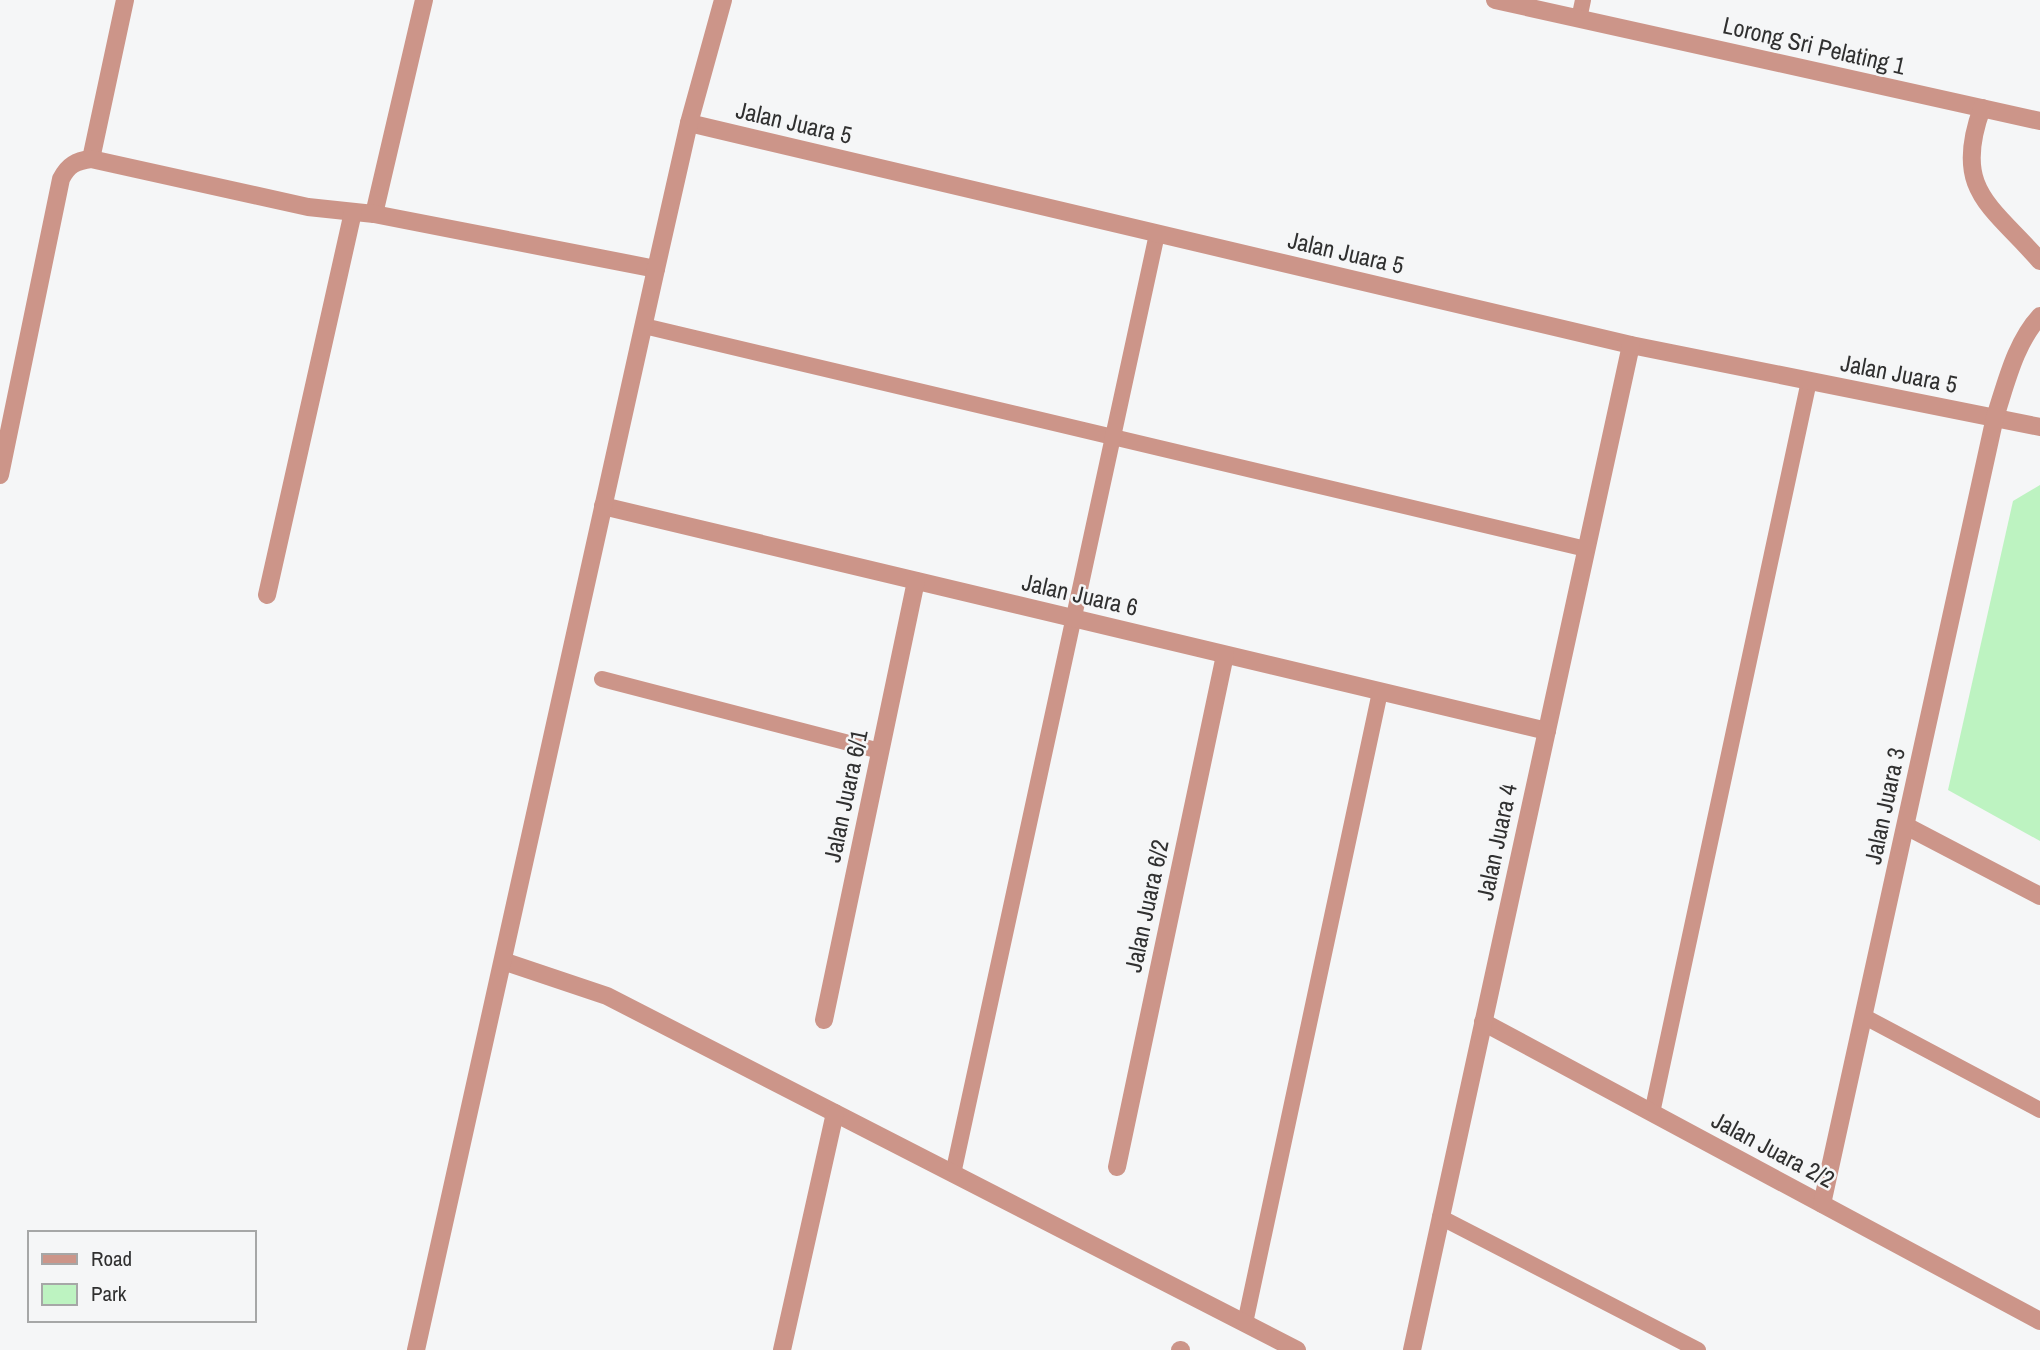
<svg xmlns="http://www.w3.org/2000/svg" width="2040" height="1350" viewBox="0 0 2040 1350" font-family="'Archivo Narrow',sans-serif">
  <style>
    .green { fill: #bdf3c1 }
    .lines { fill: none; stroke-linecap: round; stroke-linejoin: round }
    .service { stroke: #cc9589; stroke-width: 16 }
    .minor { stroke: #cc9589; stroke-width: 18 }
    .labels { text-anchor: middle; stroke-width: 5; stroke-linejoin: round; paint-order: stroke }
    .street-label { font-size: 24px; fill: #303030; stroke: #f5f6f7 }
  </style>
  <rect width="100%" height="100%" fill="#f5f6f7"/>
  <polygon class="green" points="2040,485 2040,841 1948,790 2013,501"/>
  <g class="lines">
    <g class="service">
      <polyline points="1579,19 1583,0"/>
      <polyline points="644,326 1586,549"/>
      <polyline points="602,679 880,751"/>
      <polyline points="1863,1016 2040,1110"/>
      <polyline points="1652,1113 1809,381"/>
      <polyline points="953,1174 1157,234"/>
      <polyline points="1440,1217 1698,1350"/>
      <polyline points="1245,1323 1380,692"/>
    </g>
    <g class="minor">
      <polyline points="1495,0 2040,121"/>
      <path d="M1982,108c-30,82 9,97 58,153"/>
      <polyline points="689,123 1631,345 2040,427"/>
      <polyline points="91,159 125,0"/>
      <polyline points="374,214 424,0"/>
      <path d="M0,475l61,-296c7,-14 15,-18 30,-20l217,48 66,7 282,55"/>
      <polyline points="603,506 1547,731"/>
      <polyline points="267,595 353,212"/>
      <polyline points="1906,826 2040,896"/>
      <polyline points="503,961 607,996 1297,1350"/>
      <polyline points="824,1020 916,581"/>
      <polyline points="1483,1022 2040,1321"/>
      <polyline points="1117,1167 1225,655"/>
      <path d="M1822,1204l173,-787c11,-33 20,-74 45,-101"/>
      <polyline points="416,1350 656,269 689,123 723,0"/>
      <polyline points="782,1350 835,1113"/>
      <polyline points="1180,1350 1181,1350"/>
      <polyline points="1412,1350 1631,345"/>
    </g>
  </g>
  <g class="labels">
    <g class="street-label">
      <text transform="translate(1814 46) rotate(13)" y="8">Lorong Sri Pelating 1</text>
      <text transform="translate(794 123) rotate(13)" y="8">Jalan Juara 5</text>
      <text transform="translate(1346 253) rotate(13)" y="8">Jalan Juara 5</text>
      <text transform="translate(1899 374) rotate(11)" y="8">Jalan Juara 5</text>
      <text transform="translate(1080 595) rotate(13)" y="8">Jalan Juara 6</text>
      <text transform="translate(846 796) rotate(-78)" y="8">Jalan Juara 6/1</text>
      <text transform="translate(1885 806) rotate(-78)" y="8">Jalan Juara 3</text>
      <text transform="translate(1497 842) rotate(-78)" y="8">Jalan Juara 4</text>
      <text transform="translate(1147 906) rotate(-78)" y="8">Jalan Juara 6/2</text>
      <text transform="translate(1773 1150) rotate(28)" y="8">Jalan Juara 2/2</text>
    </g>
  </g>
  <rect x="28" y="1231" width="228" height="91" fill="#f5f6f7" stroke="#a6a7a7" stroke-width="2"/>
  <rect x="42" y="1254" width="35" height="10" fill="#cc9589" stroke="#a6a7a7" stroke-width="2"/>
  <text x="91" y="1266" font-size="21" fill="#303030">Road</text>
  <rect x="42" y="1284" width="35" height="21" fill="#bdf3c1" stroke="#a6a7a7" stroke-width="2"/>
  <text x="91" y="1301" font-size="21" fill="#303030">Park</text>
</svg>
